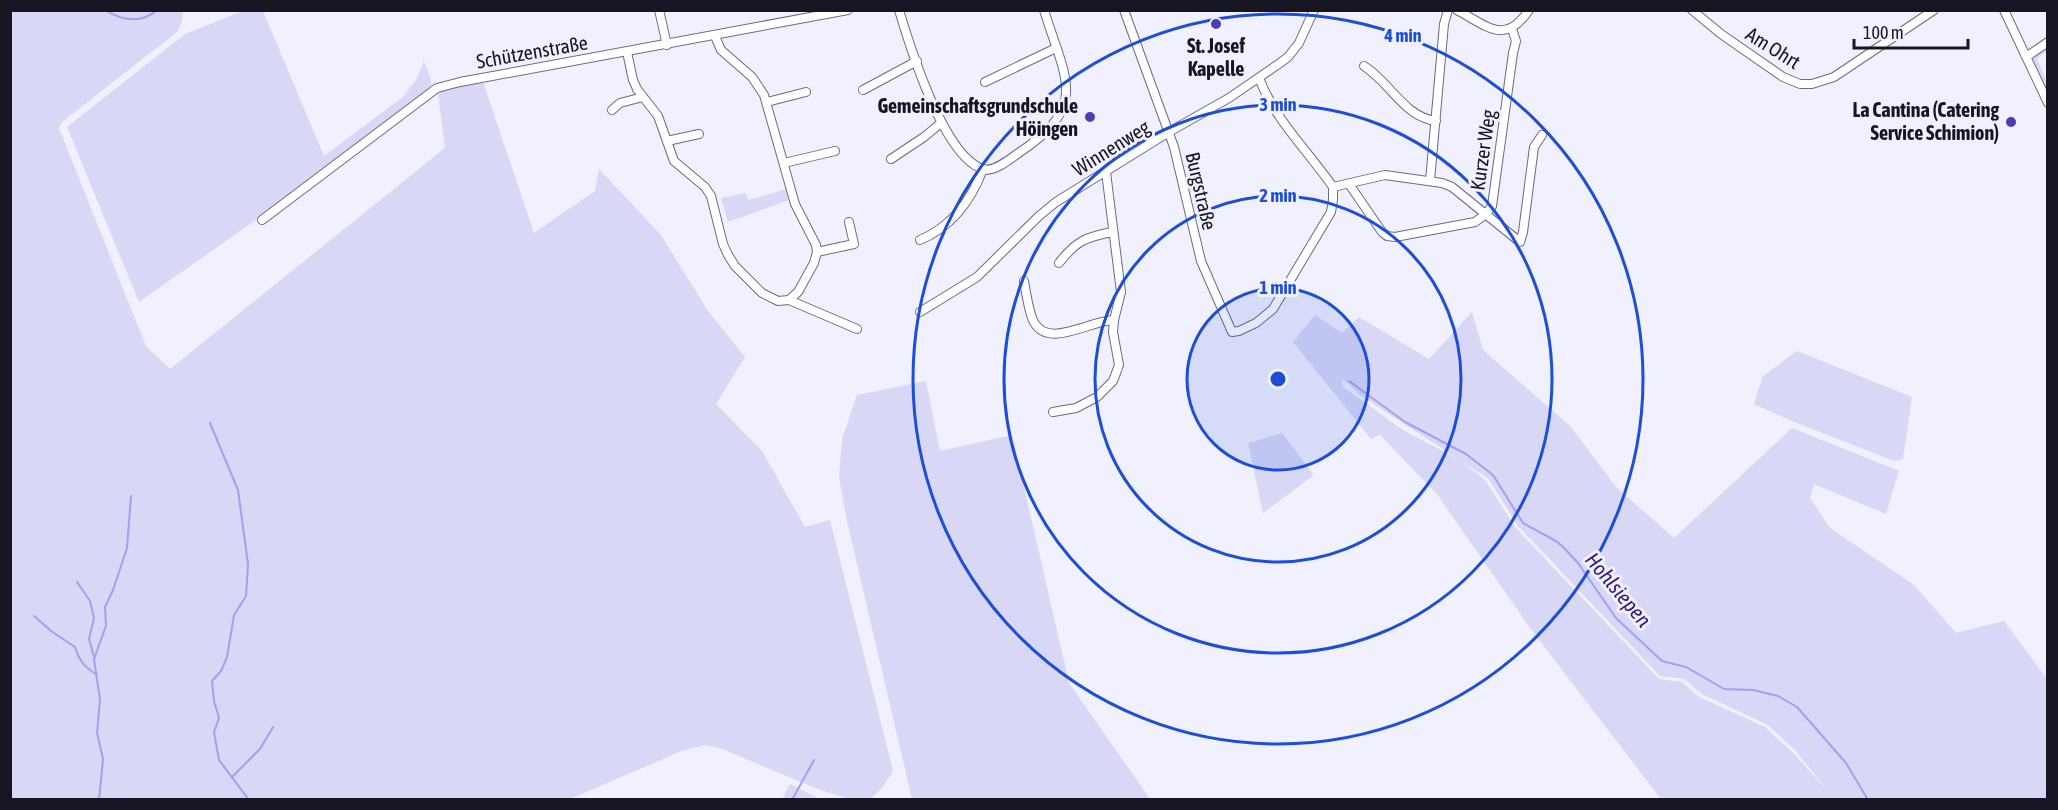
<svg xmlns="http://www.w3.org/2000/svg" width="2058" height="810" viewBox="0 0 2058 810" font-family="'Asap Condensed',sans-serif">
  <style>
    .green { fill: #d8d7f6; fill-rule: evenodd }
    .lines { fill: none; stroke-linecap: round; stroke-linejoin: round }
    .stream { stroke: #a59ef1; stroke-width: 2 }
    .minor-casing { stroke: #6b6a88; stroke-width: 10 }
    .minor { stroke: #fff; stroke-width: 8 }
    .ring { fill: none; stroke: #1d4ed8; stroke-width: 3 }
    .poi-dot { fill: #543ab2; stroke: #f0f0fe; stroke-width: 2 }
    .labels { text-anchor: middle; stroke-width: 6; stroke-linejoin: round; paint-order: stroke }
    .poi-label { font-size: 20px; font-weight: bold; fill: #161622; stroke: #f0f0fe; text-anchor: end }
    .street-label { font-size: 20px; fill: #161622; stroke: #f0f0fe }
    .water-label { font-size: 21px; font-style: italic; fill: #331a78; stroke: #f0f0fe }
    .centre { fill: #1d4ed8; stroke: #f0f0fe; stroke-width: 3 }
    .ring-label { font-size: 18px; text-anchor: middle; font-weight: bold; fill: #1d4ed8; stroke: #f0f0fe; stroke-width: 6; stroke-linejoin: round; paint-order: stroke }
  </style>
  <rect width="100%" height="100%" fill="#f0f0fe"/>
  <g class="green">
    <polygon points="10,11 183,11 182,22 177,32 62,122 59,128 146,346 170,369 445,148 438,94 446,88 483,82 534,233 595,191 599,169 661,235 708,311 745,357 716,404 762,451 805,527 830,520 893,771 883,787 870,799 849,799 820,790 722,749 706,745 684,750 570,799 11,799"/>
    <polygon points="243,11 263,11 324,156 403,97 416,80 424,61 431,79 431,86 422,95 260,217 139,302 67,127 185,34"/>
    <polygon points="2047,45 2047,51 2037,59 2047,82 2047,93 2031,57"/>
    <polygon points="786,189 789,200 728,222 721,198 745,193 749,200"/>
    <path d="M1472,312l11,38 87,76 47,62 57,50 118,-110 107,43 -13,43 -72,-30 -4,14 20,30 84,57 42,48 48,-12 43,58v120h-386l-131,-171 -93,-134 -57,-59 -9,4 -78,-97 22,-27 27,18 17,-16 70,42zM1342,378l18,17 98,64 -55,-29 -60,-43zM1462,462l26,16 30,48 142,150 24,3 18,15 66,31 28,26 31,39 -33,-36 -29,-27 -66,-30 -17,-15 -23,-3 -144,-152 -30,-47z"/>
    <polygon points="1797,351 1912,397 1903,459 1894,461 1792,421 1754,404 1763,376"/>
    <polygon points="926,381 940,451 1012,435 1069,683 1150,799 912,799 846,517 839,477 842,439 857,395"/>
    <polygon points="1282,433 1314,475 1263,513 1248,443"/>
    <polygon points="790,784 816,797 815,799 782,799"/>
  </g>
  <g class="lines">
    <g class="stream">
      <path d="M105,10c18,11 36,14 52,0"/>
      <polyline points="1349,381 1405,422 1466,454 1493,475 1523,523 1556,541 1564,548 1578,563 1616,618 1662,661 1686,667 1724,689 1753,690 1778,696 1797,707 1846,763 1868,800"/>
      <polyline points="210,423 238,490 248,564 246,596 234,615 227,657 221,671 212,681 214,701 219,718 214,732 219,760 249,800"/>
      <polyline points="77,582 90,601 94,618 89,639 94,657"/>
      <path d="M34,616l17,15 24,16c4,13 9,20 21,27"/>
      <polyline points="232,777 260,749 273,727"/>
      <polyline points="99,800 103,759 97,733 100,700 94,659 106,626 105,607 113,590 127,548 131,496"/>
      <polyline points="792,800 814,760"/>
    </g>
    <g class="minor-casing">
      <g id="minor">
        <polyline points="659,10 667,45"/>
        <path d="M899,10c11,37 45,147 84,159 11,4 28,-11 37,-17 70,-47 45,-73 24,-142"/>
        <path d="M1124,10l50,137 27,114 31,71 7,-1 17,-8 17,-14 58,-97 2,-12v-13c-25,-36 -58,-67 -74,-109"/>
        <path d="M1457,10c30,16 48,36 72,0"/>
        <polyline points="1692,10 1721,34 1783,77 1800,84 1812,84 1834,77 1934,10"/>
        <polyline points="2004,10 2048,103"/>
        <polyline points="627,52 633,80 637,89 658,116 674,161 705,187 711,196 723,244 728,255 735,266 762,293 778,301 789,300 798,292 814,263 817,252 816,245 795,204 764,95 752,77 721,50 715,36"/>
        <polyline points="2026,57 2048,42"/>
        <path d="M1364,66c26,16 40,51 72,55"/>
        <polyline points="985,82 1056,48"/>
        <polyline points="863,90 917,61"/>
        <polyline points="767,102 806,92"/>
        <polyline points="612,110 620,103 643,97"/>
        <polyline points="667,141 699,134"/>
        <polyline points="891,159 924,137 941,123"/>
        <polyline points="784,163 835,151"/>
        <polyline points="1430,181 1444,24 1448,10"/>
        <polyline points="1349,184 1382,232 1387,236 1395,237 1475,222 1486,214 1492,206 1513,53 1516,41 1512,29"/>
        <polyline points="1333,187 1385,175 1442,183 1452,187 1520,242 1523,232 1534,147 1542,135"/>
        <polyline points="262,220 437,88 460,82 848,10"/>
        <path d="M920,240c31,-13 51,-39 63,-71"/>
        <polyline points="817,252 854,244 849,222"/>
        <path d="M1059,263c17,-22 27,-26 53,-31"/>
        <path d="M1024,281c2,12 4,25 8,37 13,34 58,2 82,2"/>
        <polyline points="789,300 857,329"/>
        <polyline points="920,312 977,277 1039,216 1056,202 1169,132 1229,98 1280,63 1288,57 1299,43 1314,10"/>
        <polyline points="1053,412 1076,408 1097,397 1113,381 1119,365 1113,332 1114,320 1121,292 1106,172"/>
      </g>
    </g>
    <use href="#minor" class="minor"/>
  </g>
  <circle cx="1278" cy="379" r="91" fill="#1d4ed8" fill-opacity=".12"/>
  <g class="ring">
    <circle cx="1278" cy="379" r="91"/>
    <circle cx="1278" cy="379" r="183"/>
    <circle cx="1278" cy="379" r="274"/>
    <circle cx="1278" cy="379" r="365"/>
  </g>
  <g class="poi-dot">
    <circle cx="1216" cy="24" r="6"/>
    <circle cx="1090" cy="117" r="6"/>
    <circle cx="2011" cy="122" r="6"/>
  </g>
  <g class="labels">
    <g class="poi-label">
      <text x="1216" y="53" text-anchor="middle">St. Josef<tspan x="1216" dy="23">Kapelle</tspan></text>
      <text x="1078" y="113">Gemeinschaftsgrundschule<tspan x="1078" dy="23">Höingen</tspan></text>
      <text x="1999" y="117">La Cantina (Catering<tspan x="1999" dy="23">Service Schimion)</tspan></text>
    </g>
    <g class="street-label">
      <text transform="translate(1773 48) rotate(32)" y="7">Am Ohrt</text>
      <text transform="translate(532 52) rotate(-10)" y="7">Schützenstraße</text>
      <text transform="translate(1111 148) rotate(-32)" y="7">Winnenweg</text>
      <text transform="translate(1483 150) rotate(-82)" y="7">Kurzer Weg</text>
      <text transform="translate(1201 191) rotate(77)" y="7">Burgstraße</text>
    </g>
    <g class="water-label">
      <text transform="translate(1618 590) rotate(50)" y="7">Hohlsiepen</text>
    </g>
  </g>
  <circle cx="1278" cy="379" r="9" class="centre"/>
  <g class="ring-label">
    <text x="1403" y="42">4 min</text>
    <text x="1278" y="111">3 min</text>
    <text x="1278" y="202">2 min</text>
    <text x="1278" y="294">1 min</text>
  </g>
  <rect width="2058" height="810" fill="none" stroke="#161622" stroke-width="24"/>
  <path d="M1854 39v9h114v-9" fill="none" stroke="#161622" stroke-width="3"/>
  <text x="1863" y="39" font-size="18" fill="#161622" stroke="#f0f0fe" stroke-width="4.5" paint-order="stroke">100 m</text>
</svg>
